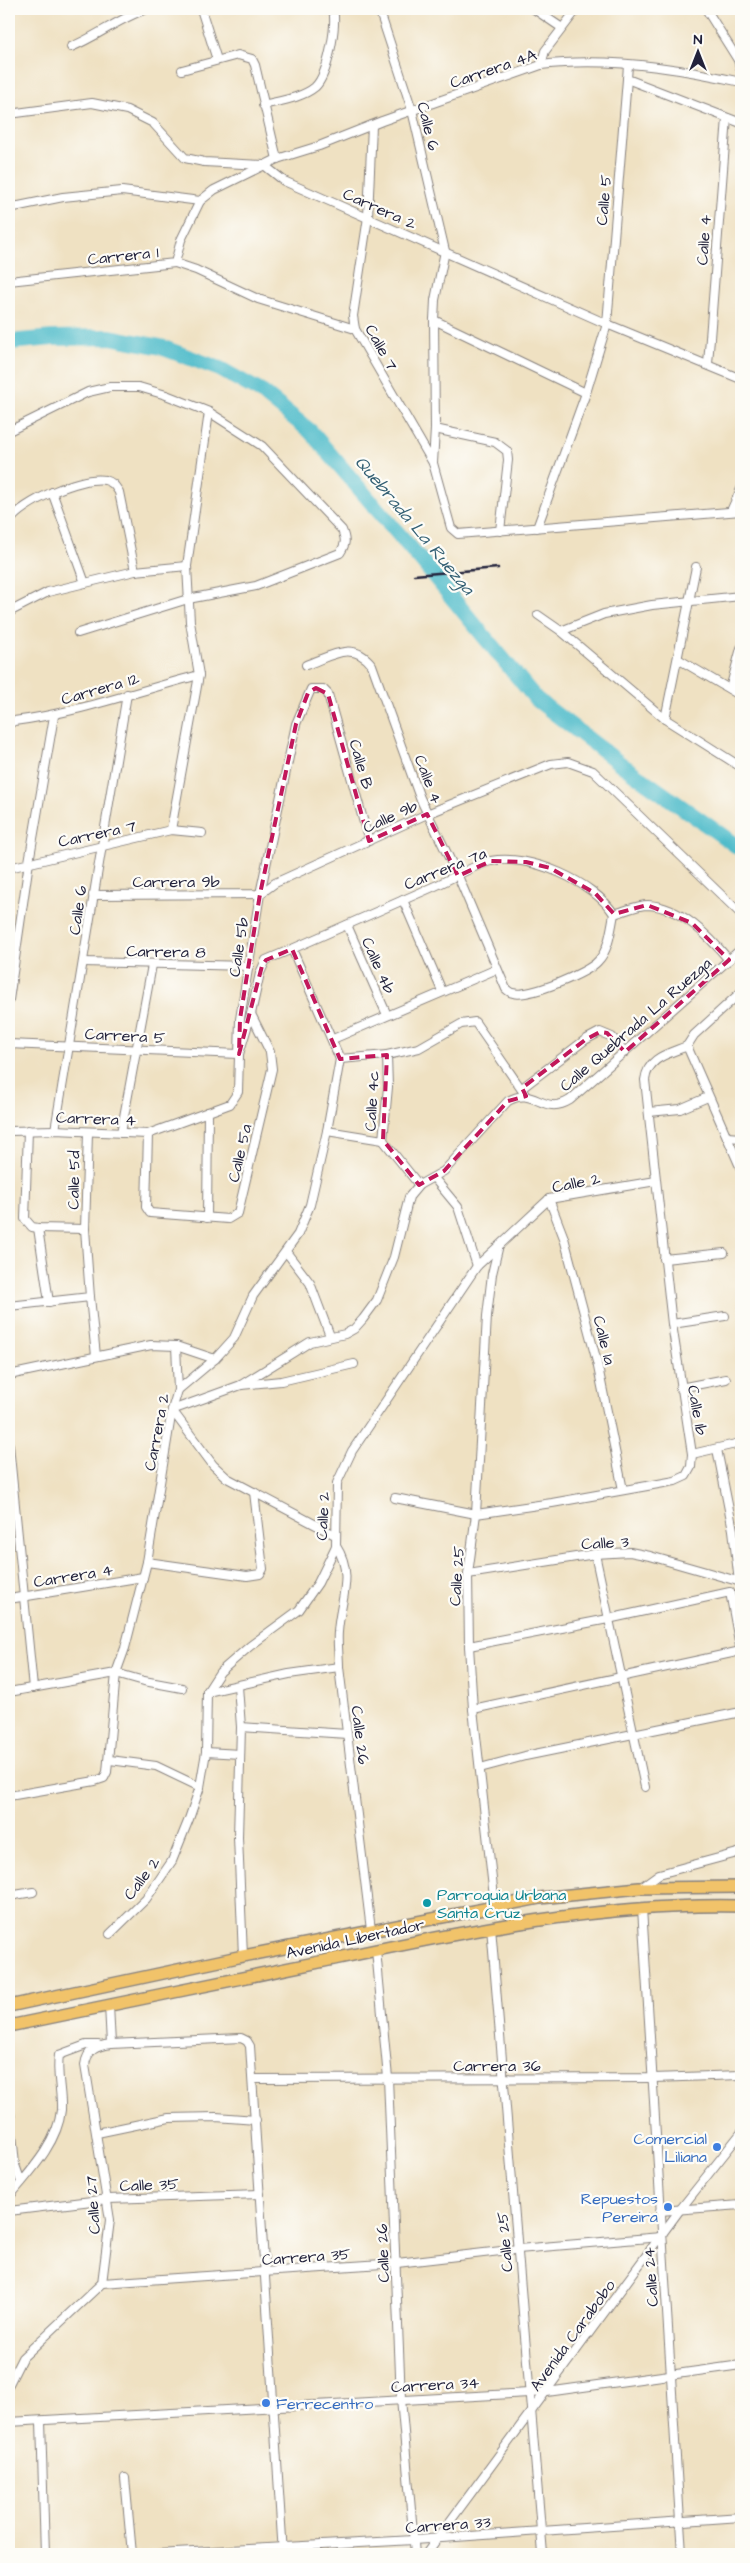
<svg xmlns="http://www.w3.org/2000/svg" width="750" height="2563" viewBox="0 0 750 2563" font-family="'Architects Daughter',sans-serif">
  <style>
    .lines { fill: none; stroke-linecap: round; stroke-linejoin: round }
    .river { stroke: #50bcca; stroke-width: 16 }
    .street-casing { stroke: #88827e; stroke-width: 10 }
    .primary-casing { stroke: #88827e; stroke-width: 14 }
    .street { stroke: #fff; stroke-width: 8 }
    .primary { stroke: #f1c36a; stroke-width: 11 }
    .rail { stroke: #22223b; stroke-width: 2.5 }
    .marked { fill: none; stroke: #c2185b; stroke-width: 4; stroke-dasharray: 10 6; stroke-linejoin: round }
    .culture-dot { fill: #0f9aa8; stroke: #fdfcf7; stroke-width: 2 }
    .shop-dot { fill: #3f7fe0; stroke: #fdfcf7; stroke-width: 2 }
    .labels { text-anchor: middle; stroke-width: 4.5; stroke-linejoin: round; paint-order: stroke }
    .street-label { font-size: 16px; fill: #22223b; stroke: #fdfcf7 }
    .culture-label { font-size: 16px; fill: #0d838f; stroke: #fdfcf7; text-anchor: start }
    .shop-label { font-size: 16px; fill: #366cbe; stroke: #fdfcf7; text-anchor: end }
    .water-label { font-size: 18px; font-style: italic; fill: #346074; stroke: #fdfcf7 }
  </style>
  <rect width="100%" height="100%" fill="#fdfcf7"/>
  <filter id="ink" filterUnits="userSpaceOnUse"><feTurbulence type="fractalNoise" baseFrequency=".02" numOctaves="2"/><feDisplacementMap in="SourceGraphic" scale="10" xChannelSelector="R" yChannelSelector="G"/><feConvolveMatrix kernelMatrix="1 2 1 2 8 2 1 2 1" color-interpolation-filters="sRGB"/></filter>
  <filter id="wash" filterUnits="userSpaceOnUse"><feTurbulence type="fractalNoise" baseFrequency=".0096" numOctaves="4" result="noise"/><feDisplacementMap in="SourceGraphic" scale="20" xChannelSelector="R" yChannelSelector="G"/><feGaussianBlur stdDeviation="1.12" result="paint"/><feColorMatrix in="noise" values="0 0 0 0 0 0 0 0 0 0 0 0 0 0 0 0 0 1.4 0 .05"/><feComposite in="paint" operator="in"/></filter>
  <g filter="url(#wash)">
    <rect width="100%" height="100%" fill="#efe1c2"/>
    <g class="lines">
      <polyline class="river" points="9,342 53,338 110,337 161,347 220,369 263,393 310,431 420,559 536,699 622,765 741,849"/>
    </g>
  </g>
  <g filter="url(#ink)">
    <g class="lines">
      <g class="street-casing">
        <g id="street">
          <polyline points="201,9 217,60"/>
          <polyline points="379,9 412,110 445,251 435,300 434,320 435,429 433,463"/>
          <polyline points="534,9 562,28"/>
          <polyline points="706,9 738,60 741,71"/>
          <path d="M71,47c27,-11 48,-29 76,-38"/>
          <polyline points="541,65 545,51 577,9"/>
          <polyline points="628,65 627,79 741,123"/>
          <polyline points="182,70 238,55 252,59 255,65 277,159"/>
          <path d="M263,105c16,-4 39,-7 52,-18 13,-12 22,-61 18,-78"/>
          <polyline points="9,114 92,103 127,110 153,123 185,158 204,162 264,165 284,181 607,324 741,379"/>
          <polyline points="372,125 368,217 353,316 355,329 433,463 451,528 458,534 741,511"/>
          <path d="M9,208l54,-11 59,-6 78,10 14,-11 63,-31 42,-13 63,-25 159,-56c63,-8 139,3 200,17"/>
          <polyline points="175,263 196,270 258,299 355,329"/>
          <polyline points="9,281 175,263 181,240 200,201"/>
          <polyline points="434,320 586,393"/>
          <polyline points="708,364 727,118"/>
          <polyline points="435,429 495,442 507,451 508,460 500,531"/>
          <path d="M9,431l79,-39 22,-5h29l27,8 43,17 53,34 80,84c4,10 4,14 -2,23l-84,33 -68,13 -110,34"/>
          <polyline points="52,492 85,583"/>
          <polyline points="731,511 741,489"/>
          <path d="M9,522c13,-20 72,-46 96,-42 8,2 10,6 14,12l16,79"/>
          <polyline points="537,528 586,393 607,324 627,79"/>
          <polyline points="187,566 209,412"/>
          <polyline points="741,596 652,605 604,614 561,631 665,719 741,767"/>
          <polyline points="9,612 48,592 135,571 187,566 190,622 199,675 171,830"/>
          <polyline points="538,615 561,631"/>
          <polyline points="678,659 741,696"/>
          <polyline points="730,689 741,648"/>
          <polyline points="665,719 696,567"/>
          <path d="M9,724l5,-3c63,-8 124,-30 185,-46"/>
          <polyline points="9,868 171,830 202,833"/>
          <polyline points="93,895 260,894 275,883 427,814 551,764 568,762 593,771 741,914"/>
          <polyline points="403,900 442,991"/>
          <path d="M614,914c11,-3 23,-9 34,-9 33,2 61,31 81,55"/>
          <polyline points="347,925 387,1015"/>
          <polyline points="83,962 249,966"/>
          <polyline points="9,1000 29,862 54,716"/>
          <polyline points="333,1039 497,969"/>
          <path d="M9,1044l230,10 12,-40 9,-41 6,-13 26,-11c48,-21 95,-42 143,-63 16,-7 39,-21 56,-25 38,-8 103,21 123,53 -3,15 -5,36 -16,47 -10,12 -70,37 -85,32 -3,0 -4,-2 -7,-4l-48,-113 -38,-78 -48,-133c-19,-25 -41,-9 -66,0"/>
          <polyline points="687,1046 694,1035 741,992"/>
          <polyline points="387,1055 419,1048 461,1024 475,1022 526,1096"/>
          <polyline points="522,1088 585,1040 600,1032 612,1037 625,1052"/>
          <polyline points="649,1112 680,1109 708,1097"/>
          <polyline points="28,1130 25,1219 32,1227 38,1228 85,1229"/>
          <polyline points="55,1130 127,694"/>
          <polyline points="9,1131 55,1130 148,1134 230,1104 238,1092 240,1019 260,894 296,724 311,689 323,689 328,694 369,841"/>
          <polyline points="327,1131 383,1140 388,1087 387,1055 340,1059"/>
          <polyline points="121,1133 152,965"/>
          <polyline points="148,1134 146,1207 150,1213 228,1219 238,1213 272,1069 270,1052 251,1014"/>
          <polyline points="727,1137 741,1138"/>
          <polyline points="383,1140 419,1185"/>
          <polyline points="434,1178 458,1207 477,1266"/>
          <polyline points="549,1199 564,1238 597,1362 623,1490"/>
          <polyline points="207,1218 208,1112"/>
          <polyline points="38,1228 49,1302"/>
          <polyline points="287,1253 310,1283 330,1336"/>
          <polyline points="664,1259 724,1253"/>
          <polyline points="90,1297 96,1356"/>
          <polyline points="9,1306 90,1297 85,1229 88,1133"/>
          <polyline points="672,1324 725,1316"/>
          <polyline points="176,1346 178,1390"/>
          <polyline points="9,1375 151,1345 176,1346 215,1359"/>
          <path d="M241,1385l69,-43 35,-8 9,-5 9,-10 14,-19 17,-43 15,-60 10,-12 25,-14 64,-70c27,-16 34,16 62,-1l171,-151"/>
          <polyline points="680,1388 726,1379"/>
          <polyline points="9,1445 33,1688"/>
          <polyline points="717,1449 733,1530 739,1582"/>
          <polyline points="692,1454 740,1443"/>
          <path d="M395,1498l81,16 76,-11 123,-22 11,-5 5,-9 1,-13 -20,-130 -27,-244c3,-23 23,-26 42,-34l54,123"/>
          <polyline points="335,1535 227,1478 213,1465 172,1410 241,1385 281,1381 354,1364"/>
          <path d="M336,1546c19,29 4,54 2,86 -1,11 1,23 1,35l32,263"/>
          <polyline points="595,1554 645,1787"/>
          <polyline points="147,1562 247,1576 260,1574 263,1569 254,1492"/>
          <polyline points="468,1574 595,1554 630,1552 650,1556 741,1582"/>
          <polyline points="9,1599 143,1577"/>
          <polyline points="469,1646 608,1619 730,1592 741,1652"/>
          <polyline points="238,1686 241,1727 238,1837 243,1956"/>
          <polyline points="9,1692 116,1673 144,1681 182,1688"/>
          <polyline points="207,1692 289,1674 339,1667"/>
          <polyline points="473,1709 741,1651"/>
          <polyline points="241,1727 347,1734"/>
          <polyline points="206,1752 240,1754"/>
          <polyline points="110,1760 156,1766 200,1787"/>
          <polyline points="480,1768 525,1756 741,1712"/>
          <polyline points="9,1796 95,1781 104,1778 107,1772 116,1673 125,1648 147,1562 172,1410 178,1390 215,1359 234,1338 253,1296 298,1234 310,1205 327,1131 340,1059 292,949"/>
          <polyline points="641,1887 659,1874 741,1852"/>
          <polyline points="9,1896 33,1892"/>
          <polyline points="495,1906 473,1709 469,1646 468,1574 476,1514 487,1316 492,1274 498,1249"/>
          <polyline points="642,1908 682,2554"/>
          <polyline points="491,1927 543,2554"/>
          <polyline points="110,1934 146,1899 172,1861 189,1819 200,1787 206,1752 207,1692 220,1672 250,1646 299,1610 318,1583 336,1546 337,1483 352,1451 477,1266 549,1199 656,1181"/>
          <polyline points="376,1950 388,2078 401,2399 415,2554"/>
          <polyline points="111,2044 241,2038 247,2041 250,2046 283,2554"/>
          <polyline points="253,2079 653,2078 741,2075"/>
          <polyline points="9,2102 15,2165 21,2182"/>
          <polyline points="97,2133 169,2118 216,2117 256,2120"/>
          <path d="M9,2197c20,-24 49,-54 52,-87 1,-18 -5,-37 -2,-55l27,-10h12"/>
          <polyline points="9,2211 108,2199 260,2194"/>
          <polyline points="660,2211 741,2205"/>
          <polyline points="102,2283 397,2263 518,2249 661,2237"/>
          <path d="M9,2384l13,-26 80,-75 8,-63 -25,-155c2,-15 11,-19 26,-21l-2,-39"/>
          <polyline points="41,2421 45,2554"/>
          <polyline points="9,2422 547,2392 741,2365"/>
          <polyline points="125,2478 132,2554"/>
          <polyline points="157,2554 414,2540 741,2517"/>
          <polyline points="426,2554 679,2211 741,2133"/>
        </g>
      </g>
      <g class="primary-casing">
        <g id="primary">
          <polyline points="9,2006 243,1956 540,1898 639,1888 741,1887"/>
          <path d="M9,2026c108,-22 217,-45 325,-67 135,-29 269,-56 407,-53"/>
        </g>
      </g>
      <use href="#street" class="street"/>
      <use href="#primary" class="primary"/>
      <polyline class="rail" points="414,575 498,568"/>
    </g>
  </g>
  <path class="marked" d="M316,688l12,6 41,147 58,-27 31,62 33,-15 35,1 24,6 45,25 19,21 33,-9 45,18 37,37 -104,92 -18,-19 -7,-1 -15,8 -63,48 4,8 -18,5 -64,70 -25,14 -36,-45 4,-85 -47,4 -48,-110 -26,11 -4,6 -23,88 1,-35 20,-125 36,-170 12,-31z"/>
  <circle class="culture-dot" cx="427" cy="1903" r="5"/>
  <g class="shop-dot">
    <circle cx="717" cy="2147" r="5"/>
    <circle cx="668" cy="2207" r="5"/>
    <circle cx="266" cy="2403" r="5"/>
  </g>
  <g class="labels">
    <g class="street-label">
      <text transform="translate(493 68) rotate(-19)" y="6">Carrera 4A</text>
      <text transform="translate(429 126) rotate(76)" y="6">Calle 6</text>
      <text transform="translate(603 200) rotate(-85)" y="6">Calle 5</text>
      <text transform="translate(380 208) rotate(24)" y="6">Carrera 2</text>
      <text transform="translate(703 240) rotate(-86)" y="6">Calle 4</text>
      <text transform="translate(123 255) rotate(-6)" y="6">Carrera 1</text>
      <text transform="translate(382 347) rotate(61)" y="6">Calle 7</text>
      <text transform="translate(100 688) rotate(-16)" y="6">Carrera 12</text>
      <text transform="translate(362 764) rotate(74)" y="6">Calle B</text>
      <text transform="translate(429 779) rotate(69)" y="6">Calle 4</text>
      <text transform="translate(390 816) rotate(-24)" y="6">Calle 9b</text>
      <text transform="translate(97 833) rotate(-12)" y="6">Carrera 7</text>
      <text transform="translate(445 868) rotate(-22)" y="6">Carrera 7a</text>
      <text x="176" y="887">Carrera 9b</text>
      <text transform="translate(77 910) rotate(-82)" y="6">Calle 6</text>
      <text transform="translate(238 947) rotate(-81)" y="6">Calle 5b</text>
      <text transform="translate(166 951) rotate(1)" y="6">Carrera 8</text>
      <text transform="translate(379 965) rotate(66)" y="6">Calle 4b</text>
      <text transform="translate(635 1024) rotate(-41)" y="6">Calle Quebrada La Ruezga</text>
      <text transform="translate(125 1035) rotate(3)" y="6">Carrera 5</text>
      <text transform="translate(371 1101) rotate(-87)" y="6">Calle 4c</text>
      <text transform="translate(96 1118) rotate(2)" y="6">Carrera 4</text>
      <text transform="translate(239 1153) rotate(-77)" y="6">Calle 5a</text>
      <text transform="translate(73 1180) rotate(-89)" y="6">Calle 5d</text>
      <text transform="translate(576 1182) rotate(-11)" y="6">Calle 2</text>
      <text transform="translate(605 1340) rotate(76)" y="6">Calle 1a</text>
      <text transform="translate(698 1410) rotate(80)" y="6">Calle 1b</text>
      <text transform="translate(156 1432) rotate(-79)" y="6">Carrera 2</text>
      <text transform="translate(322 1516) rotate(-87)" y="6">Calle 2</text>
      <text transform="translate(605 1542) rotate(-3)" y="6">Calle 3</text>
      <text transform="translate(73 1575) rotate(-9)" y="6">Carrera 4</text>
      <text transform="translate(456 1576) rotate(-86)" y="6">Calle 25</text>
      <text transform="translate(361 1735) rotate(83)" y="6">Calle 26</text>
      <text transform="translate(141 1878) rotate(-53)" y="6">Calle 2</text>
      <text transform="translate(355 1938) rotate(-12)" y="6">Avenida Libertador</text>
      <text x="497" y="2071">Carrera 36</text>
      <text transform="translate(149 2184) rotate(-2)" y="6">Calle 35</text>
      <text transform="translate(92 2205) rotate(-94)" y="6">Calle 27</text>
      <text transform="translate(504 2242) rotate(-95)" y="6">Calle 25</text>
      <text transform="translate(382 2253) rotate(-92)" y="6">Calle 26</text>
      <text transform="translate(306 2256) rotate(-4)" y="6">Carrera 35</text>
      <text transform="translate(650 2277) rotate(-94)" y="6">Calle 24</text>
      <text transform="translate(572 2335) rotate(-54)" y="6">Avenida Carabobo</text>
      <text transform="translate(435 2384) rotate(-3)" y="6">Carrera 34</text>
      <text transform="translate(448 2524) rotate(-4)" y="6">Carrera 33</text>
    </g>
    <g class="culture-label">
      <text x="437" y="1900">Parroquia Urbana<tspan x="437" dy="18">Santa Cruz</tspan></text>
    </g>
    <g class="shop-label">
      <text x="707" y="2144">Comercial<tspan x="707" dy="18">Liliana</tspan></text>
      <text x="658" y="2204">Repuestos<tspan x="658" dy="18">Pereira</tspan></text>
      <text x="276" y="2409" text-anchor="start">Ferrecentro</text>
    </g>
    <g class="water-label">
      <text transform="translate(415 525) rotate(50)" y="6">Quebrada La Ruezga</text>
    </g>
  </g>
  <rect width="750" height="2563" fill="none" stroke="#fdfcf7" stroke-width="30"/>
  <g transform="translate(698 52)" stroke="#fdfcf7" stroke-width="4" paint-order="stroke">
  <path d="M0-4L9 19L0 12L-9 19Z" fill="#22223b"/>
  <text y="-8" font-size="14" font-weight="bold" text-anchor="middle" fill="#22223b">N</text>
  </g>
</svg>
